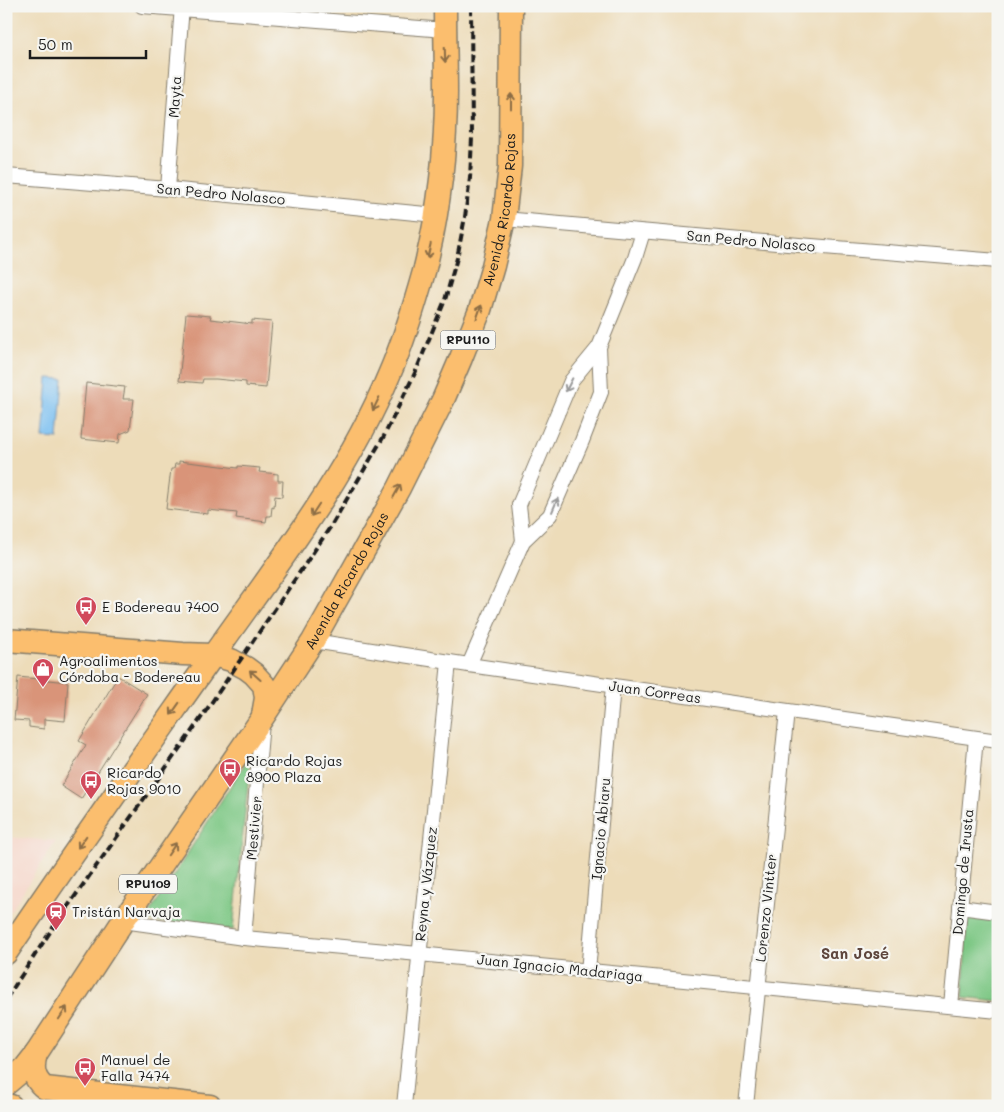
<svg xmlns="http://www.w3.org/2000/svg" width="1004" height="1112" viewBox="0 0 1004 1112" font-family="Mali,sans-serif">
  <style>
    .built { fill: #f6d2c4 }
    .green { fill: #7dc784; stroke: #4c7250 }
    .water { fill: #7abff1; stroke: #4b6e86 }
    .building { fill: #d99479 }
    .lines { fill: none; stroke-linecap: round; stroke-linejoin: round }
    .minor-casing { stroke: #847c6a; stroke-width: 16 }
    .primary-casing { stroke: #847c6a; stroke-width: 25 }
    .minor { stroke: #fff; stroke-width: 14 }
    .primary { stroke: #fbbe6e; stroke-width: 22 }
    .rail { stroke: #1c1c1c; stroke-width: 4; stroke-dasharray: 8 4; stroke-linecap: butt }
    .oneway { stroke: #8c6d45 }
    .oneway2 { stroke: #999 }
    .labels { text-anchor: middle; stroke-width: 4.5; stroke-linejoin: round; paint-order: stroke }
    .shield { fill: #f6f6f2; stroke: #5d5d5c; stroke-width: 1 }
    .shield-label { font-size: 12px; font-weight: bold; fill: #1c1c1c }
    .street-label { font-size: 14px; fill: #1c1c1c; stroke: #f6f6f2 }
    .poi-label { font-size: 14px; fill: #1c1c1c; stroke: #f6f6f2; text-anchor: start }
    .neighbourhood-label { font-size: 15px; font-weight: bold; fill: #5e463d; stroke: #f6f6f2 }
  </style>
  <rect width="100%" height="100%" fill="#f6f6f2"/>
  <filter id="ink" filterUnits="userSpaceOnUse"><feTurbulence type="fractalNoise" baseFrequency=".02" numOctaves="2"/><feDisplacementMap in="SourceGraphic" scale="10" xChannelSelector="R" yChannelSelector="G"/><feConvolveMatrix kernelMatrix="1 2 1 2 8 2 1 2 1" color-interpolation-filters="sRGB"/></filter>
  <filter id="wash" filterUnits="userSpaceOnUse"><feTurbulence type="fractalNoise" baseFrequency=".0096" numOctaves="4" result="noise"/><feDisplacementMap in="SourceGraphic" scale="20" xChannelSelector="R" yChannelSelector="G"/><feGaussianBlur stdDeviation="1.12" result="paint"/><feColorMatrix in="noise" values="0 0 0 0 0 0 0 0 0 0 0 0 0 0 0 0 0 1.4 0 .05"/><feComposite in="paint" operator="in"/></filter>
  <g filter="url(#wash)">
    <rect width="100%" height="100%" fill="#eddcb9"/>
    <polygon class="built" points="6,837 56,841 6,918"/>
    <g class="green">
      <polygon points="251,754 233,930 145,920"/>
      <polygon points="967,916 998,921 998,1001 963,997"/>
    </g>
    <polygon class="water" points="48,378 63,379 58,439 43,438"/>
    <g id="blocks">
      <g class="building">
        <polygon points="186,314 211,316 210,319 252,324 252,320 272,322 266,388 246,386 246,382 216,379 203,379 202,383 179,381"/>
        <polygon points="86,383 125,387 123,399 134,399 130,430 120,434 119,443 81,439"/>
        <polygon points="179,461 238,468 238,466 260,468 259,472 278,474 278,481 283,481 282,497 275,496 274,508 272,507 271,516 267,516 266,522 236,518 237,513 208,510 208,514 166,509 171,469 174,469 175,464 179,464"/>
        <polygon points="118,676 147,694 81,799 61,786 86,745 79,741"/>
        <polygon points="18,677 68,682 65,721 44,719 44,729 29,727 29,721 14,720"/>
      </g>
    </g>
  </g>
  <g filter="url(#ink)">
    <use href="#blocks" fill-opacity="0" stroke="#847c6a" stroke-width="1"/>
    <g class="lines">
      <g class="minor-casing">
        <g id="minor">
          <polyline points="142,6 445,30"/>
          <polyline points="6,176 168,189 436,215"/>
          <polyline points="168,189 182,6"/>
          <polyline points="504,219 799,245 998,261"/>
          <polyline points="523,541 519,505 571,381 599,347 635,258 643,232"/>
          <polyline points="313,641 469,665 998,741"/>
          <polyline points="469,665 523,541 550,515 582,441 601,392 599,347"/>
          <polyline points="960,907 998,912"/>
          <polyline points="123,921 244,938 419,954 998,1011"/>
          <polyline points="244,938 262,722"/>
          <polyline points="588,972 613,686"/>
          <polyline points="951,1006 976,738"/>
          <polyline points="404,1106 449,662"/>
          <polyline points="746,1106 787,711"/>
        </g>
      </g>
      <g class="primary-casing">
        <g id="primary">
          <polyline points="6,640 183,654 213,655 231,660 246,668 254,674 264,685 266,698 263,715"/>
          <path d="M6,953c67,-100 137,-198 206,-296 64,-91 134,-179 177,-282 15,-34 26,-71 36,-107 14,-57 21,-116 21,-176 0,-28 -1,-57 -1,-86"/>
          <path d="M36,1054c-4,13 -3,25 9,34l165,18"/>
          <path id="s1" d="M6,1084l19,-16 11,-14 87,-133 140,-204 50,-76 86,-153 44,-88 18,-42 19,-48 13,-44 11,-47 6,-53 1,-160"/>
          <polyline points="6,1105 11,1106"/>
        </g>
      </g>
      <use href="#minor" class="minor"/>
      <use href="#primary" class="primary"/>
      <polyline class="rail" points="6,999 56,923 199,721 331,526 384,436 416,371 445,300 457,258 465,217 470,178 472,138 471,6"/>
    </g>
    <defs><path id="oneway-shaft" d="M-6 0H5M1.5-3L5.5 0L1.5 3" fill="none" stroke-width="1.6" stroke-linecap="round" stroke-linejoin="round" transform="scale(1.25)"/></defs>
    <g class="oneway">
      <use href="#oneway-shaft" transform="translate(445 55) rotate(88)"/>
      <use href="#oneway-shaft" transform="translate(511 101) rotate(-90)"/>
      <use href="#oneway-shaft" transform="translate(429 251) rotate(103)"/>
      <use href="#oneway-shaft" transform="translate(479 312) rotate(-70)"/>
      <use href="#oneway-shaft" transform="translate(376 404) rotate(116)"/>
      <use href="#oneway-shaft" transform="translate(397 491) rotate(-61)"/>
      <use href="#oneway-shaft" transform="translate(315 510) rotate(123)"/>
      <use href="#oneway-shaft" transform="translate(255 675) rotate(-138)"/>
      <use href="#oneway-shaft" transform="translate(175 709) rotate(125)"/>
      <use href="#oneway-shaft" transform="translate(82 842) rotate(125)"/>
      <use href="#oneway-shaft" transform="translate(172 849) rotate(-56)"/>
      <use href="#oneway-shaft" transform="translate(63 1013) rotate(-57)"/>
    </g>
    <g class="oneway2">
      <use href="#oneway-shaft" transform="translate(569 385) rotate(117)"/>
      <use href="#oneway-shaft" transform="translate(555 505) rotate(-67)"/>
    </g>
  </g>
  <defs>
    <g id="bus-pin" transform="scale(1.125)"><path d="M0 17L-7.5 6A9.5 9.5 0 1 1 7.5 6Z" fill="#d1495b" stroke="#f6f6f2"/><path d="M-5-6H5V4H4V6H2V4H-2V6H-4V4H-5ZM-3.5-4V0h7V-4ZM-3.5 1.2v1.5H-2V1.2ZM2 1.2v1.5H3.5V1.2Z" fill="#fff"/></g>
    <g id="shop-pin" transform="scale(1.125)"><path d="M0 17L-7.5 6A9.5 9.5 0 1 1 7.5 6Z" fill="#d1495b" stroke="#f6f6f2"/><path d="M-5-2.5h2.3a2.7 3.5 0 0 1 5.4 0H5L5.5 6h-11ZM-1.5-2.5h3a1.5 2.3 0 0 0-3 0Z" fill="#fff"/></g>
    <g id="station-pin" transform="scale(1.125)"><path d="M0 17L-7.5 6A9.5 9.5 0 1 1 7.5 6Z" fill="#d1495b" stroke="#f6f6f2"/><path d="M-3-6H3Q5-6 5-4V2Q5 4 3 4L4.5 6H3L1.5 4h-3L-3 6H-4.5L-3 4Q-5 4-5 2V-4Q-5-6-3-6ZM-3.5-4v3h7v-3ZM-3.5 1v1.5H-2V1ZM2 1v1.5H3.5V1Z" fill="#fff"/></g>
  </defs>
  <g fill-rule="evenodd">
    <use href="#bus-pin" x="86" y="607"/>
    <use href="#shop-pin" x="43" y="669"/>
    <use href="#bus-pin" x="230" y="769"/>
    <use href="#bus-pin" x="91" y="781"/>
    <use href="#station-pin" x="56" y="912"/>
    <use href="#bus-pin" x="85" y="1068"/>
  </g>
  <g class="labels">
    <g class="shield">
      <rect x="440.5" y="330.5" width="55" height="19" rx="4"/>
      <rect x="119" y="874.5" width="58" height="19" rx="4"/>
    </g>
    <g class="shield-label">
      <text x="468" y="344">RPU110</text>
      <text x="148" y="888">RPU109</text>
    </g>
    <g class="street-label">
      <text transform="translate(175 97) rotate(-86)" y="5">Mayta</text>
      <text transform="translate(221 194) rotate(5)" y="5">San Pedro Nolasco</text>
      <text dy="5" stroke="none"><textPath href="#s1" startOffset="1014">Avenida Ricardo Rojas</textPath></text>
      <text transform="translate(751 241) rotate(5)" y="5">San Pedro Nolasco</text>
      <text dy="5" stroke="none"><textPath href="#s1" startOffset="609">Avenida Ricardo Rojas</textPath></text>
      <text transform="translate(655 692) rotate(8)" y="5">Juan Correas</text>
      <text transform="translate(254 828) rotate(-85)" y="5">Mestivier</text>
      <text transform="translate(601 829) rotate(-85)" y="5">Ignacio Abiaru</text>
      <text transform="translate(963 872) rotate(-85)" y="5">Domingo de Irusta</text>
      <text transform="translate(426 884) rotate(-84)" y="5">Reyna y Vázquez</text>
      <text transform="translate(766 908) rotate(-84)" y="5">Lorenzo Vintter</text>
      <text transform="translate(560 968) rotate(6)" y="5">Juan Ignacio Madariaga</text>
    </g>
    <g class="poi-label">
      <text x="102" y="612">E Bodereau 7400</text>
      <text x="59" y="666">Agroalimentos<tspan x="59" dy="16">Córdoba - Bodereau</tspan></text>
      <text x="246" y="766">Ricardo Rojas<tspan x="246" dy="16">8900 Plaza</tspan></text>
      <text x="107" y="778">Ricardo<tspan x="107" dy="16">Rojas 9010</tspan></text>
      <text x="72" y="917">Tristán Narvaja</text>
      <text x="101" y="1065">Manuel de<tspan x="101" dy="16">Falla 7474</tspan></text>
    </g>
    <g class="neighbourhood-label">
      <text x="855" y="959">San José</text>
    </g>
  </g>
  <rect width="1004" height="1112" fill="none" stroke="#f6f6f2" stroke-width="25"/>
  <path d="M30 50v8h116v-8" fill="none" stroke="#1c1c1c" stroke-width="2.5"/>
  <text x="38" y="50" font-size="15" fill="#1c1c1c" stroke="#f6f6f2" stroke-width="4" paint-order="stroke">50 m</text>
</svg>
